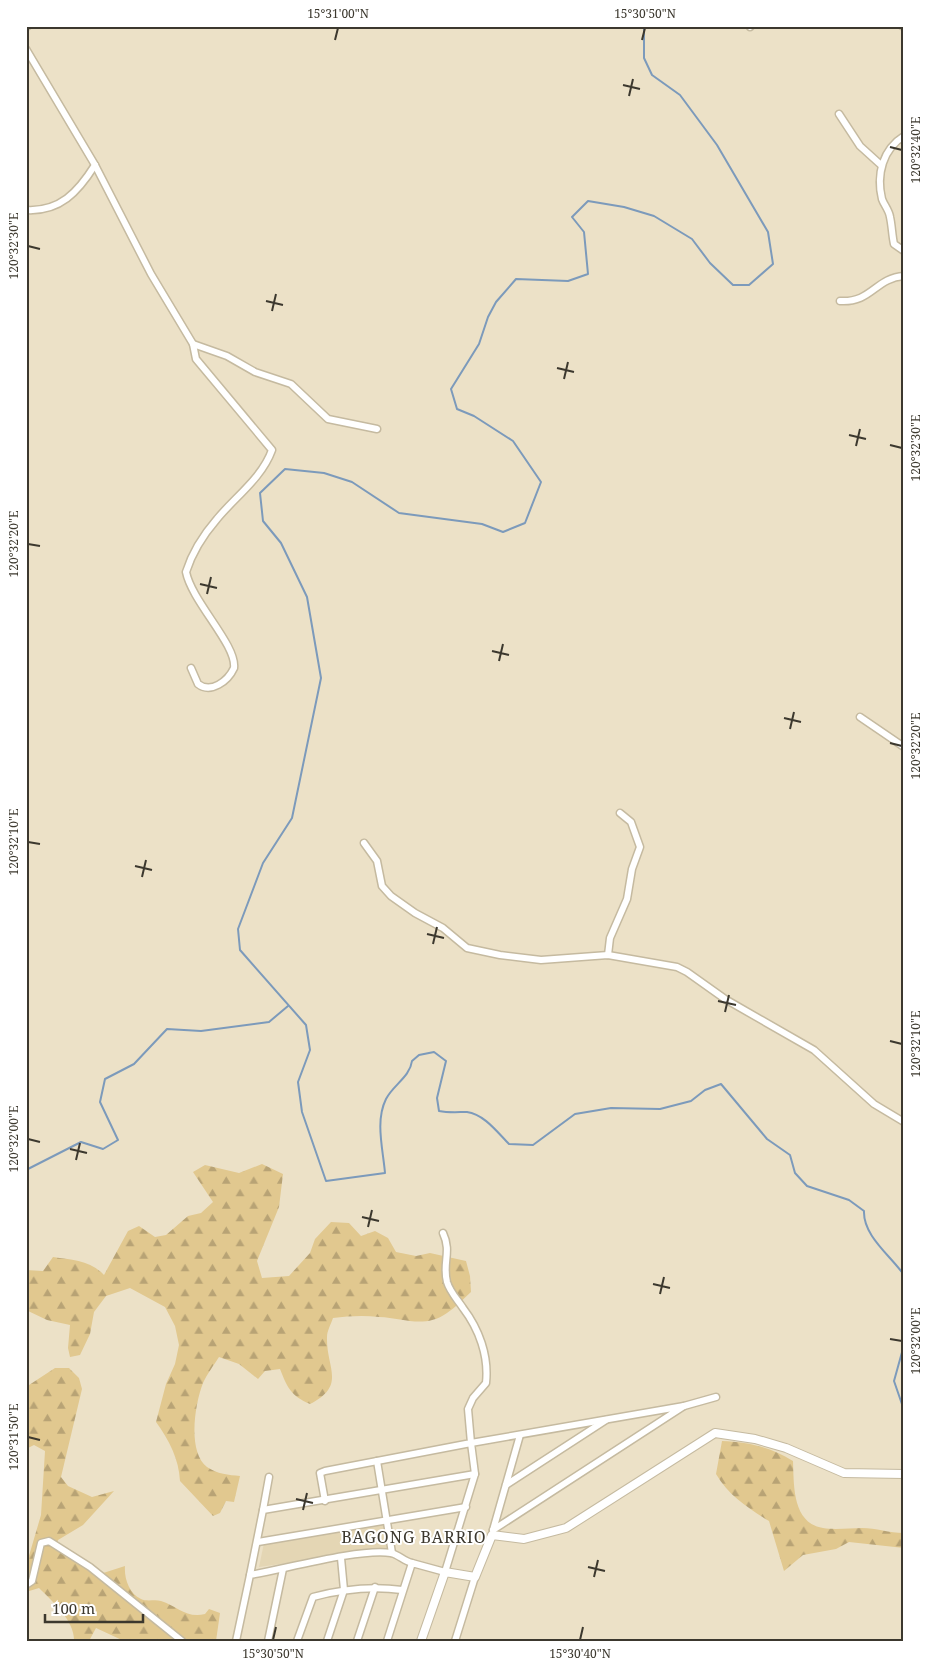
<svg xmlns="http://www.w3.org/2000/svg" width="930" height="1667" viewBox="0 0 930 1667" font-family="'Noto Serif',serif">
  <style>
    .built { fill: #e4d6b4 }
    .forest { fill: url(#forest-firs) }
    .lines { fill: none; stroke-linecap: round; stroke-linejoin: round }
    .stream { stroke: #7c9abb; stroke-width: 2 }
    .minor-casing { stroke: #c5baa0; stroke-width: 9 }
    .tertiary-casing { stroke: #c5baa0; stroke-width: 10 }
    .minor { stroke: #fff; stroke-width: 6 }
    .tertiary { stroke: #fff; stroke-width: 8 }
    .ticks { fill: none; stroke: #3c382e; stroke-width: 2 }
    .labels { text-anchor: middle; stroke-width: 4; stroke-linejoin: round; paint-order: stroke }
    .quarter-label { font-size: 16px; letter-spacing: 1px; fill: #3c382e; stroke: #fff }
    .neatline { fill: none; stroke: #3c382e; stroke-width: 2 }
    .ticks-label { font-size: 12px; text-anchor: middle; fill: #3c382e }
  </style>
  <defs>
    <pattern id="forest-firs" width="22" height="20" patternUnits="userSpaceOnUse" patternTransform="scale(1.25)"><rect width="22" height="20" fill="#e1c88f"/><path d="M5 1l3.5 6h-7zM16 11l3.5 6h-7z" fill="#b8a375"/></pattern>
  </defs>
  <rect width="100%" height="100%" fill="#ece1c7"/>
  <polygon class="built" points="385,1523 387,1549 259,1567 264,1543"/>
  <g class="forest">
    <path d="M262,1164l21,10 -4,33 -22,54 5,17 27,-2 21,-23 5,-14 16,-17 18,1 12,13 14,-5 13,7 8,14 20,4 14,-3 36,8 4,15 1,16c-8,7 -15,15 -24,21 -23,16 -43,5 -68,4 -15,-2 -31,-1 -46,1 -2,6 -6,13 -6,19 -1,31 20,48 -17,67 -19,-8 -23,-17 -30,-35l-15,2 -7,8 -19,-15 -20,-7c-5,8 -12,17 -16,26 -8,20 -16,69 4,84 10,7 22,8 33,9l-6,26 -8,-1 -6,12 -7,3 -33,-35c-1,-22 -11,-41 -24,-59l10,-38 9,-20 4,-19 -4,-19 -10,-19 -35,-19 -24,8 -12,16 -4,22 -10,21 -10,2 -2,-9 2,-23 -23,-5 -21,-10v-40l17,1 10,-14c19,3 37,3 51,18l24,-44 11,-5 16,11 11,-2 22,-19 13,-3 12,-11 -20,-30 12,-7 34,8z"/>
    <path d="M55,1368h14l10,10 3,11 -21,88 7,9 24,11 22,-6 -31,34 -25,15 -2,8 41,27 28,-9c-1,12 4,28 16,33 6,3 14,0 20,2 16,5 26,18 44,13l4,-5 11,4 -4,28h-92l-28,-13 -7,13h-15c1,-20 -22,-40 -35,-53l-13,4v-26l15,-51 4,-64 -11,-6 -8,4v-62z"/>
    <path d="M722,1441c27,1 48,6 71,20 1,24 -1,62 30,67 12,2 27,0 39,0 14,0 27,5 42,5v15l-55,-6 -13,7 -33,6 -19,16 -15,-50c-21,-13 -40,-25 -53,-47z"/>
  </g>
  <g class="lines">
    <g class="stream">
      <path d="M644,26v32l8,17 28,20 37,50 51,87 5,32 -24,21h-16l-23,-22 -18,-24 -38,-23 -30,-9 -36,-6 -16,16 12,15 4,42 -20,7 -52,-2 -20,23 -8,15 -9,27 -28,45 6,20 17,7 39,25 28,41 -16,41 -22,9 -21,-8 -83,-11 -47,-31 -28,-9 -39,-4 -25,24 3,28 18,22 26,54 14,81 -29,140 -29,45 -25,66 2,21 66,75 4,25 -12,32 4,30 24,69 59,-8c-2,-24 -10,-52 1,-74 7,-14 24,-22 26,-38l7,-6 15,-3 12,9 -9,37 2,13c10,2 19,1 28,1 17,2 31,21 42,32l24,1 42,-31 36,-6 49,1 31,-8 14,-11 16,-6 46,55 23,16 5,18 12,13 42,14 15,11c-1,25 27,45 40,64"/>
      <polyline points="26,1170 81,1142 103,1149 118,1140 100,1102 105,1079 134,1064 167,1029 201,1031 269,1022 288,1006"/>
      <polyline points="904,1345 894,1381 904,1410"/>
    </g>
    <g class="minor-casing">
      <g id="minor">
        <polyline points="902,26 904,27"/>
        <polyline points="26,27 28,26"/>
        <polyline points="750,27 751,26"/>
        <path d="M26,49l69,116 56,109 42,70 3,15 76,91c-10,28 -37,47 -55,69 -13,15 -25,34 -31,53 6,30 51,73 48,96 -6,13 -23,26 -36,16l-7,-16"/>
        <polyline points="839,114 860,146 881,165"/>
        <path d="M904,136c-21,13 -28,38 -22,63 2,6 7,11 8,18 2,9 2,18 4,27l10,7"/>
        <path d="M26,210c34,2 52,-18 69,-45"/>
        <path d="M840,301c32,2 35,-23 64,-25"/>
        <polyline points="193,344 227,356 255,372 291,384 328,419 377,429"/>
        <polyline points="860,717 904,747"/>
        <polyline points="364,843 377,861 382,886 391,896 415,913 443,928 467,948 500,955 541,960 608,955 677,967 687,972 725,999 814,1050 874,1104 904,1122"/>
        <polyline points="608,955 610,938 627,899 632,869 640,847 631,822 620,813"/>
        <polyline points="684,1406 716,1397"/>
        <polyline points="377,1461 392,1553"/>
        <polyline points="506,1485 606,1420"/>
        <path d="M325,1501l-5,-28 5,-2 146,-28 -3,-34 5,-11 13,-15c3,-27 -7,-54 -23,-75 -6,-9 -13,-16 -16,-26 -5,-19 5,-30 -4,-49"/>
        <polyline points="263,1510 269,1477"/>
        <polyline points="493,1530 520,1435"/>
        <polyline points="258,1542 466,1507"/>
        <polyline points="250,1575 263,1510 475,1474"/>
        <polyline points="26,1585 32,1581 41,1543 49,1541 90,1567 182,1641"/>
        <path d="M236,1641l14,-66c35,-6 110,-27 141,-22 8,2 13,8 21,10"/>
        <polyline points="268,1641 283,1569"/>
        <path d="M297,1641l16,-44c30,-8 58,-11 89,-7"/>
        <polyline points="327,1641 344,1590 341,1558"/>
        <polyline points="357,1641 375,1587"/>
        <polyline points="387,1641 412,1563 445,1572 475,1474 471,1443 684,1406 493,1530"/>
        <polyline points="455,1641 475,1577"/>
      </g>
    </g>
    <g class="tertiary-casing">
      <polyline id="tertiary" points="421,1641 445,1572 475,1577 492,1535 524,1539 566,1528 715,1433 755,1439 786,1448 844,1473 904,1474"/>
    </g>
    <use href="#minor" class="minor"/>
    <use href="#tertiary" class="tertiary"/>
  </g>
  <path class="ticks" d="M335,40l3,-12M642,40l3,-12M623,85l17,4M629,96l4,-17M890,147l12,3M28,246l12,3M266,301l17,4M272,311l4,-17M557,368l17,4M564,379l4,-17M849,435l17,4M890,445l12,3M856,446l4,-17M28,544l12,2M200,584l17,4M207,594l4,-17M492,651l17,4M499,661l4,-17M784,718l17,4M790,729l4,-17M890,743l12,3M28,842l12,2M135,866l17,4M142,877l4,-17M427,934l17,4M433,944l4,-17M718,1001l18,4M725,1012l4,-17M890,1041l12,3M28,1139l12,3M70,1149l17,4M76,1160l4,-17M362,1217l17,4M368,1227l4,-17M653,1284l17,4M660,1294l4,-17M890,1339l12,2M28,1437l12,3M296,1499l17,4M303,1510l4,-17M588,1567l17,4M594,1577l4,-17M273,1640l3,-13M580,1640l3,-13"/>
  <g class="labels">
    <g class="quarter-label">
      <text x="414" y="1543">BAGONG BARRIO</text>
    </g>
  </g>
  <rect width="930" height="1667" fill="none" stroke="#ffffff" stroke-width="55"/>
  <path d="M45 1614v8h98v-8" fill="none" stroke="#3c382e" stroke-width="2.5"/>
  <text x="52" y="1614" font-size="15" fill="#3c382e" stroke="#ffffff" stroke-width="4" paint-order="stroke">100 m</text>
  <rect x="28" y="28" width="874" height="1612" class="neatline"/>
  <g class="ticks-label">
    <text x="338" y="18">15°31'00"N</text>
    <text x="645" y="18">15°30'50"N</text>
    <text transform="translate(916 150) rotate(-90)" y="4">120°32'40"E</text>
    <text transform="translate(14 246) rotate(-90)" y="4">120°32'30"E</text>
    <text transform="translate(916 448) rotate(-90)" y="4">120°32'30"E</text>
    <text transform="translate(14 544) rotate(-90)" y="4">120°32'20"E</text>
    <text transform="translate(916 746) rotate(-90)" y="4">120°32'20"E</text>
    <text transform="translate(14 842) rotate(-90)" y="4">120°32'10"E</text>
    <text transform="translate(916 1044) rotate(-90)" y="4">120°32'10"E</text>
    <text transform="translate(14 1139) rotate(-90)" y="4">120°32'00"E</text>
    <text transform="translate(916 1341) rotate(-90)" y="4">120°32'00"E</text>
    <text transform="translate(14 1437) rotate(-90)" y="4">120°31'50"E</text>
    <text x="273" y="1658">15°30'50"N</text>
    <text x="580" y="1658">15°30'40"N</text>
  </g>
</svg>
